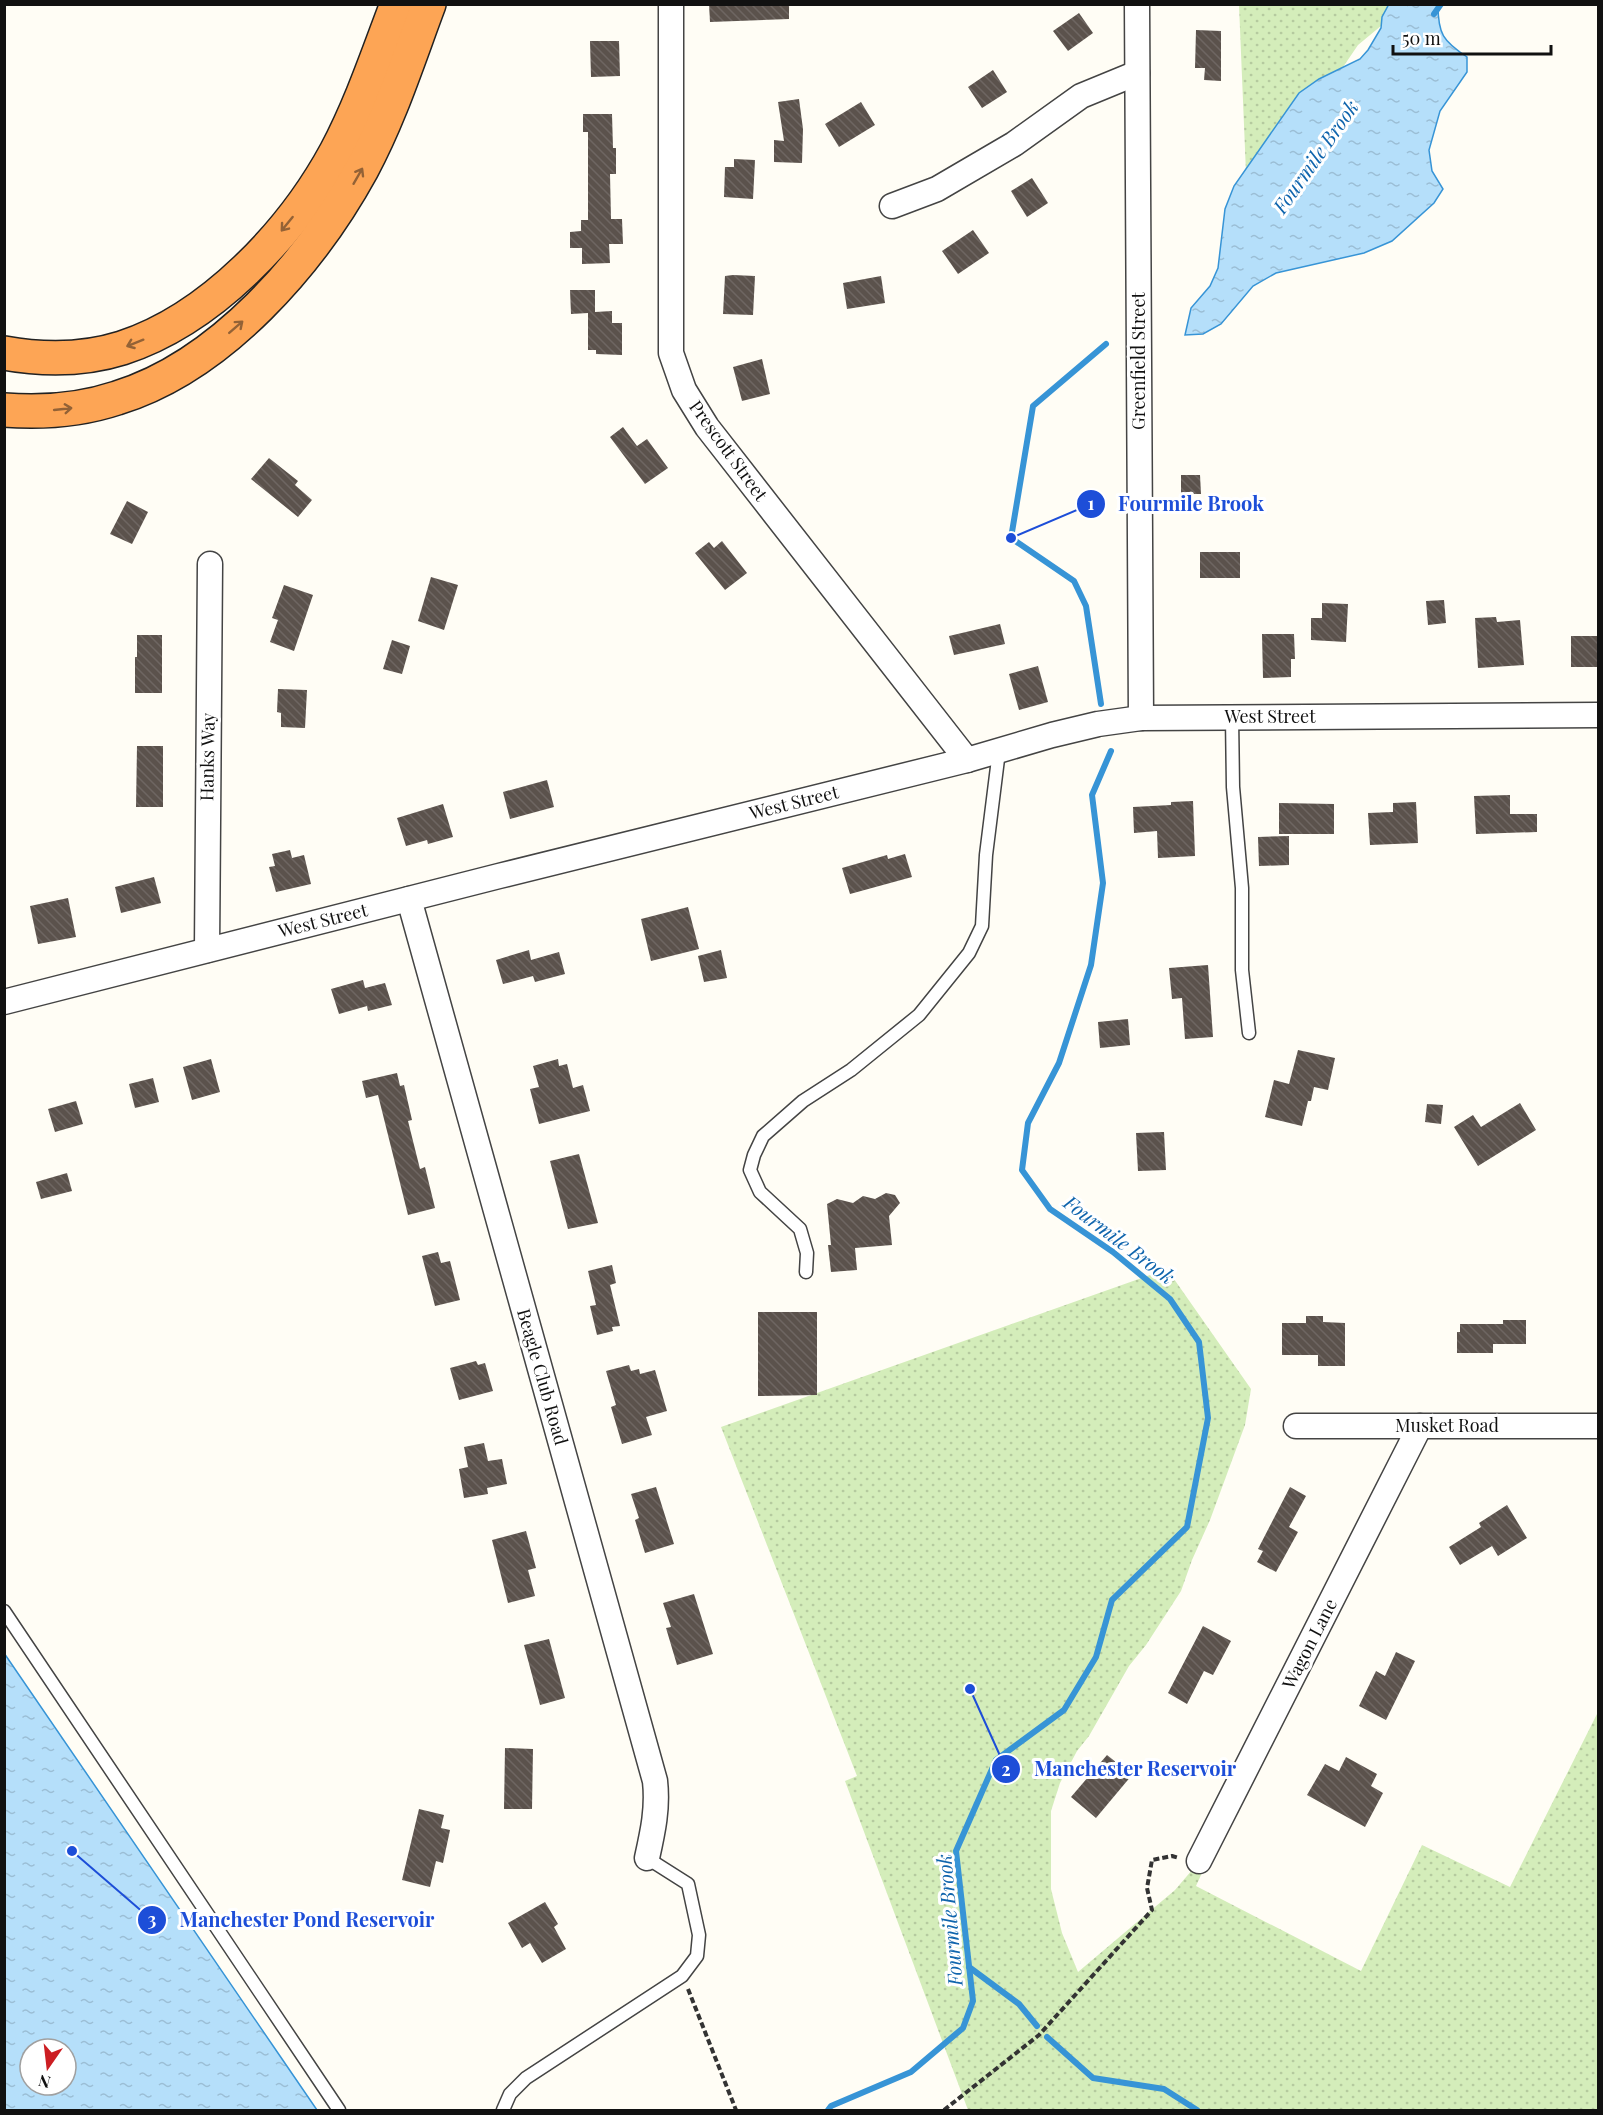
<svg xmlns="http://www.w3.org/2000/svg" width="1603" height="2115" viewBox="0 0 1603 2115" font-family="'Playfair Display',serif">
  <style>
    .park { fill: url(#park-dots) }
    .water { fill: url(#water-ripples); stroke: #3794d6; stroke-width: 1.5; fill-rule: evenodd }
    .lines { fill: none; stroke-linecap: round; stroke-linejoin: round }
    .stream { stroke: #3794d6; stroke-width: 6 }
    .building { fill: url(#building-back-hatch) }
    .lane-casing { stroke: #444; stroke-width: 15 }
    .street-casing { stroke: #444; stroke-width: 27 }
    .highway-casing { stroke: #222; stroke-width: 36 }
    .path { stroke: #333; stroke-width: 4; stroke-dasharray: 6 3; stroke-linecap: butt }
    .lane { stroke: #fff; stroke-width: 12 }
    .street { stroke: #fff; stroke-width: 24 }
    .highway { stroke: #fda555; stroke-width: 33 }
    .oneway { stroke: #936236 }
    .labels { text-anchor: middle; stroke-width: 6; stroke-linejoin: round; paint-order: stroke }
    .street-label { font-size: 18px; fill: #111; stroke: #fff }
    .water-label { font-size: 20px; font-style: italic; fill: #1065ad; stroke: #fff }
    .leader { fill: none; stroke: #1d4ed8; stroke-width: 2 }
    .callout-dot { fill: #1d4ed8; stroke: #fff; stroke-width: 2 }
    .mark-label { font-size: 18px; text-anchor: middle; font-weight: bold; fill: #fff }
    .callout-label { font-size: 20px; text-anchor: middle; font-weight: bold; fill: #1d4ed8; stroke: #fff; stroke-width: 6; stroke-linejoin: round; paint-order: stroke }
  </style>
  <defs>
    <pattern id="park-dots" width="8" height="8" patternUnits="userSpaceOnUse" patternTransform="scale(1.5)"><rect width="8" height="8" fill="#d4edba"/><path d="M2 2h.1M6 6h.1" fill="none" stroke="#b5ca9f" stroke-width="1.8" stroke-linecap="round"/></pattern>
    <pattern id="water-ripples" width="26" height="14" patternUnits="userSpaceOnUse" patternTransform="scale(1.5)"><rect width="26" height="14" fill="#b5dffa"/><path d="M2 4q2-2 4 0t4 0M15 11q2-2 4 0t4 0" fill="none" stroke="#9bbed5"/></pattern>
    <pattern id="building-back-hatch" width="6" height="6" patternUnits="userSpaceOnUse" patternTransform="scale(1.5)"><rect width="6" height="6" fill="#5b524c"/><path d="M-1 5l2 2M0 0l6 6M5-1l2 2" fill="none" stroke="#6e6662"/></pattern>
  </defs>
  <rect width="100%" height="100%" fill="#fffdf5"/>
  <g class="park">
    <polygon points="1239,5 1426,5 1393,16 1358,45 1322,98 1247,197"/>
    <polygon points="1167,1269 1251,1389 1245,1425 1210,1520 1192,1560 1181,1591 1146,1645 1129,1666 1089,1736 1077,1751 1060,1783 1051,1811 1051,1889 1062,1933 1078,1972 1175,1890 1216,1842 1196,1886 1361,1971 1422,1845 1510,1887 1598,1712 1598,2110 968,2110 845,1781 857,1776 721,1427"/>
  </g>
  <g class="water">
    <path d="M1389,4l49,1c0,29 5,36 29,52v15l-27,39 -11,39 3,21 11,18 -9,14 -42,38 -28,12 -88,20 -23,13 -32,38 -18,10 -18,1 6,-27 19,-22 8,-18 7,-59 9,-23 65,-93 20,-14 41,-20 8,-9 13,-22 1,-11z"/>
    <path d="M4,1653l276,403 37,54h-312zM30,2049h36v36h-36z"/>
  </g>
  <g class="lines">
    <g class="stream">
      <polyline points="1434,14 1441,4"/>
      <polyline points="1101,704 1086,606 1074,581 1011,538 1033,406 1106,344"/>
      <polyline points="969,1967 1019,2004 1037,2026"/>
      <polyline points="1047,2037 1093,2078 1164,2089 1197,2110"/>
      <polyline points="828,2110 831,2106 911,2072 963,2028 973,2001 956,1851 996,1760 1064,1710 1096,1657 1112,1600 1187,1527 1208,1418 1199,1342 1170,1299 1113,1252 1050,1209 1022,1170 1028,1123 1059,1063 1091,965 1103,883 1092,795 1111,751"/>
    </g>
  </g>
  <g class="building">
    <polygon points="709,4 789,4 789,19 710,22"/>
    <polygon points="1079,13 1093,33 1068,51 1053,31"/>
    <polygon points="1196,30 1221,31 1221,81 1204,80 1205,68 1195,68"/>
    <polygon points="590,41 619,41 620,76 591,77"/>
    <polygon points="993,70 1007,92 982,108 968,87"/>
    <polygon points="799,99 803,129 802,163 774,162 774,140 784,141 778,102"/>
    <polygon points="861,102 875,125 839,147 825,124"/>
    <polygon points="583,114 612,114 613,148 616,148 616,174 610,174 611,219 622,219 623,244 609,244 610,263 582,264 582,248 570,248 570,232 581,231 581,220 588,220 588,132 583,132"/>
    <polygon points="734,159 755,160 753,199 724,197 725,167 734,167"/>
    <polygon points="1032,178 1048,203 1027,217 1011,191"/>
    <polygon points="973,230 989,253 958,274 942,251"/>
    <polygon points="733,275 755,276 753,315 723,314 725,276"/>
    <polygon points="881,276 885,303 847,309 843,283"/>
    <polygon points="570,290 595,290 595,312 612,311 612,323 622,323 622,355 596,354 596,350 588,350 588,313 571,314"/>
    <polygon points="762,359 770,394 742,401 733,367"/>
    <polygon points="623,427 637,446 647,439 668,468 645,484 610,437"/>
    <polygon points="269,458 298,481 295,485 312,500 298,517 251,479"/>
    <polygon points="1181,475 1200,475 1201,494 1181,494"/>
    <polygon points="127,501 148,512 132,544 110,534"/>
    <polygon points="722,541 747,573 725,590 695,553 709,542 714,548"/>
    <rect x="1200" y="552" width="40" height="26"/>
    <polygon points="431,577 458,585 444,630 418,621"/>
    <polygon points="284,585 313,595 294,651 270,642 278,620 272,618"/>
    <polygon points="1444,600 1446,623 1428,625 1426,601"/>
    <polygon points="1322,603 1348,604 1346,642 1311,640 1311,618 1322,618"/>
    <polygon points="1496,617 1497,622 1520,620 1524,665 1478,668 1475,618"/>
    <polygon points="1000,624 1005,644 954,655 949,636"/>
    <polygon points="1262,634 1294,634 1295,659 1291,659 1291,677 1263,678"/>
    <polygon points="137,635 162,635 162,693 135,693 135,657 137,657"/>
    <rect x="1571" y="636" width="28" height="31"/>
    <polygon points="392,640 410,646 402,674 383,669"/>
    <polygon points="1038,666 1048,702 1019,710 1009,674"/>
    <polygon points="278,689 307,690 305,728 281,727 281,713 277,712"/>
    <polygon points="137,746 163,746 163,807 136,807"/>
    <polygon points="547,780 554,807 510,819 503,792"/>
    <polygon points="1510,795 1510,814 1537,814 1537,832 1476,834 1474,796"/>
    <polygon points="1193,801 1195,856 1158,858 1157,831 1134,833 1133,807 1171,805 1171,802"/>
    <polygon points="1416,802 1418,843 1370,845 1368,813 1393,812 1393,803"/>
    <polygon points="1279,803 1334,804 1334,834 1279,834"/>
    <polygon points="443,804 453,837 428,844 427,840 406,846 397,818"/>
    <polygon points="1289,836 1289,865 1259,866 1258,837"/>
    <polygon points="290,850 292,858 304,855 311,884 276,892 269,867 275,866 272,854"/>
    <polygon points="905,854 912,877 850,894 842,868 887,855 888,859"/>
    <polygon points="154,877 161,903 121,913 115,887"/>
    <polygon points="68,898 76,937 38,944 30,906"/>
    <polygon points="688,907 699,949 651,961 641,919"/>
    <polygon points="529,950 531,960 559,952 565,974 535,982 533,976 503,984 496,960"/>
    <polygon points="721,950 727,978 704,982 698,956"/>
    <polygon points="1208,965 1213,1037 1185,1039 1182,998 1172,999 1169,968"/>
    <polygon points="363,980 365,988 385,983 392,1005 368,1011 367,1006 339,1014 331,989"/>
    <polygon points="1128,1019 1130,1045 1100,1048 1098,1022"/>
    <polygon points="1298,1050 1335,1058 1328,1090 1314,1087 1311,1101 1308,1101 1302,1126 1265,1117 1274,1080 1289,1084"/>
    <polygon points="211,1059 220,1092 192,1100 183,1067"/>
    <polygon points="558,1059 559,1066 567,1064 573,1088 583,1085 590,1111 539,1124 530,1089 539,1087 533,1066"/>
    <polygon points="397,1073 400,1086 404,1085 412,1120 408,1121 420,1169 425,1167 435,1208 408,1215 378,1095 366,1098 362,1081"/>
    <polygon points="153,1078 159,1102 135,1108 129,1084"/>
    <polygon points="76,1101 83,1124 55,1132 48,1109"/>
    <polygon points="1520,1103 1536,1130 1478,1166 1454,1127 1473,1115 1481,1127"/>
    <polygon points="1427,1104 1443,1105 1441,1124 1425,1122"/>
    <polygon points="1164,1132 1166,1170 1138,1171 1136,1133"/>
    <polygon points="579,1154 598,1223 568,1229 550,1161"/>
    <polygon points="67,1173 72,1191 41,1199 36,1182"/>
    <polygon points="886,1193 895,1195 900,1203 889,1216 892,1245 855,1248 857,1270 831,1272 828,1245 831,1245 827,1204 837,1199 853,1203 863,1196 875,1199"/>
    <polygon points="438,1252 441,1263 450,1261 460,1300 435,1306 422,1256"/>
    <polygon points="612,1265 616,1283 610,1285 620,1326 612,1327 613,1331 597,1335 590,1306 596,1305 588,1271"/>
    <polygon points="758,1312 817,1312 817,1395 758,1396"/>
    <polygon points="1306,1316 1323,1316 1323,1322 1345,1323 1345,1366 1318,1366 1318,1355 1282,1355 1282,1323 1306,1323"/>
    <polygon points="1503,1320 1526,1320 1526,1344 1493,1344 1493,1353 1457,1353 1457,1332 1460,1332 1460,1324 1503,1324"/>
    <polygon points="476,1361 478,1365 485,1363 493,1391 459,1400 450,1368"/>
    <polygon points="629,1365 631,1371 639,1369 640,1374 655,1370 667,1411 646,1417 652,1435 622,1444 611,1407 616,1405 606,1371"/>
    <polygon points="484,1443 488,1461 502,1459 507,1484 487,1488 488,1494 464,1498 459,1469 468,1467 464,1447"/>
    <polygon points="656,1487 674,1544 645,1553 635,1520 639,1518 631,1494"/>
    <polygon points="1290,1487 1306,1496 1289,1527 1298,1532 1276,1572 1257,1562 1263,1551 1258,1549"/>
    <polygon points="1507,1505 1527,1538 1498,1556 1492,1546 1460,1565 1449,1547 1481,1527 1479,1523"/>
    <polygon points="526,1531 536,1568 528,1570 535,1596 508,1603 492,1540"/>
    <polygon points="694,1594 713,1654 677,1665 666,1628 671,1627 663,1603"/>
    <polygon points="1203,1626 1231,1641 1213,1675 1204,1671 1187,1704 1168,1693"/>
    <polygon points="549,1639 565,1698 540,1705 524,1645"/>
    <polygon points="1396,1652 1415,1661 1386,1720 1359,1706 1376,1671 1385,1676"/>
    <polygon points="505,1748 533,1749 532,1809 504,1809"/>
    <polygon points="1107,1755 1132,1775 1096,1818 1071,1797"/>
    <polygon points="1346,1757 1377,1774 1371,1786 1383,1793 1365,1827 1307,1795 1325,1764 1339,1771"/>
    <polygon points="419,1809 444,1815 441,1828 450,1830 443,1863 436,1861 430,1887 402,1880"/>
    <polygon points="545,1902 558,1924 554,1927 566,1949 542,1963 530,1943 522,1948 508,1923"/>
  </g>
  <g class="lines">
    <g class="lane-casing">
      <g id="lane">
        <polyline points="1232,717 1233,787 1242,888 1242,970 1249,1033"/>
        <polyline points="806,1272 807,1253 800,1229 760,1192 750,1170 754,1155 763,1136 803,1101 851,1070 919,1015 969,953 982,926 986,855 999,751"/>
        <polyline points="4,1611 339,2110"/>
        <polyline points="503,2110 510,2094 526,2078 682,1976 697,1956 699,1935 688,1884 647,1858"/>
      </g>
    </g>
    <g class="street-casing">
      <g id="street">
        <polyline points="671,4 671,353 684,390 707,427 967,760"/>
        <polyline points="1137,4 1141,718"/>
        <polyline points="892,206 937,189 1014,144 1081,96 1137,73"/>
        <path d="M409,899l246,882c3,27 -2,50 -8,77"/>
        <polyline points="207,950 210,564"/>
        <polyline points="4,1002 499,876 967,760 1052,735 1098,724 1141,718 1598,715"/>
        <polyline points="1296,1426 1598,1426"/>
        <polyline points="1199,1861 1420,1426"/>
      </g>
    </g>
    <g class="highway-casing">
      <g id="highway">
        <path d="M4,353c39,7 80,7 118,-5 89,-29 170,-115 214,-196 25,-47 42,-98 61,-148"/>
        <path d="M4,410c38,3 77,0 113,-12 104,-32 194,-136 245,-229 28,-52 46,-109 67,-165"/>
      </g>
    </g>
    <g class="path">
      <polyline points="688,1989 736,2110"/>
      <polyline points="944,2110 1039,2035 1152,1910 1147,1888 1152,1860 1172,1856 1179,1858"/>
    </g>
    <use href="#lane" class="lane"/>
    <use href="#street" class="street"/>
    <use href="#highway" class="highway"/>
  </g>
  <defs><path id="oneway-shaft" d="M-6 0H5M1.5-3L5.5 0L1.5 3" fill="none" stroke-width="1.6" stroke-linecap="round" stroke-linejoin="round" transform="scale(1.5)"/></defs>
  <g class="oneway">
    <use href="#oneway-shaft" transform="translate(358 176) rotate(-60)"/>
    <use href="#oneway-shaft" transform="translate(287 224) rotate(129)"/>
    <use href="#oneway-shaft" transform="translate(236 327) rotate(-41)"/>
    <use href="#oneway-shaft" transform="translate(135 343) rotate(158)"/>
    <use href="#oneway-shaft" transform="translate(63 409) rotate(-6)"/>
  </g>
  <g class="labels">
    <g class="street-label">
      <text transform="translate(1139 361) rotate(-90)" y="6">Greenfield Street</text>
      <text transform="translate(728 451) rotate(54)" y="6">Prescott Street</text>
      <text x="1270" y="723">West Street</text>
      <text transform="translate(208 757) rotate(-89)" y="6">Hanks Way</text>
      <text transform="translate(794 803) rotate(-14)" y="6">West Street</text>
      <text transform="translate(323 921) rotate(-14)" y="6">West Street</text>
      <text transform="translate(542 1377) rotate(74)" y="6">Beagle Club Road</text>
      <text x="1447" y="1432">Musket Road</text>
      <text transform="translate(1310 1644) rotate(-63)" y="6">Wagon Lane</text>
    </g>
    <g class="water-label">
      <text transform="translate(1316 157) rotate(-55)" y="7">Fourmile Brook</text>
      <text transform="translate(1119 1240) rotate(37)" y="7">Fourmile Brook</text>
      <text transform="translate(950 1920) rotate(-95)" y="7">Fourmile Brook</text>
    </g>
  </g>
  <path class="leader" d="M1011 538L1091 504M970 1689L1006 1769M72 1851L152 1920"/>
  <g class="callout-dot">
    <circle cx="1011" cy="538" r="6"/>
    <circle cx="970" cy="1689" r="6"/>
    <circle cx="72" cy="1851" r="6"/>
    <circle cx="1091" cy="504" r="15"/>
    <circle cx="1006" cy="1769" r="15"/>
    <circle cx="152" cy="1920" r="15"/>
  </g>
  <g class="mark-label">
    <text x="1091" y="510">1</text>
    <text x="1006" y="1776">2</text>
    <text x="152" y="1926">3</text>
  </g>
  <g class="callout-label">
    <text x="1191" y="511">Fourmile Brook</text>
    <text x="1135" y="1776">Manchester Reservoir</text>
    <text x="307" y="1927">Manchester Pond Reservoir</text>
  </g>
  <rect width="1603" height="2115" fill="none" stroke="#111111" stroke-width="12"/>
  <g transform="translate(48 2067) rotate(194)"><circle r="28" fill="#ffffff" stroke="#a0a0a0" stroke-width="1.5"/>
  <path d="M0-4.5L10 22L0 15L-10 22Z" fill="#cc1e23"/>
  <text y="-9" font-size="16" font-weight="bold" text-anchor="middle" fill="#111111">N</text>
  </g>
  <path d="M1393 45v9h158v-9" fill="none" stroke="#111111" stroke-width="3"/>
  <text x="1402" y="45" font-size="18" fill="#111111" stroke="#ffffff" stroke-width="4.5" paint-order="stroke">50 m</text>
</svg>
